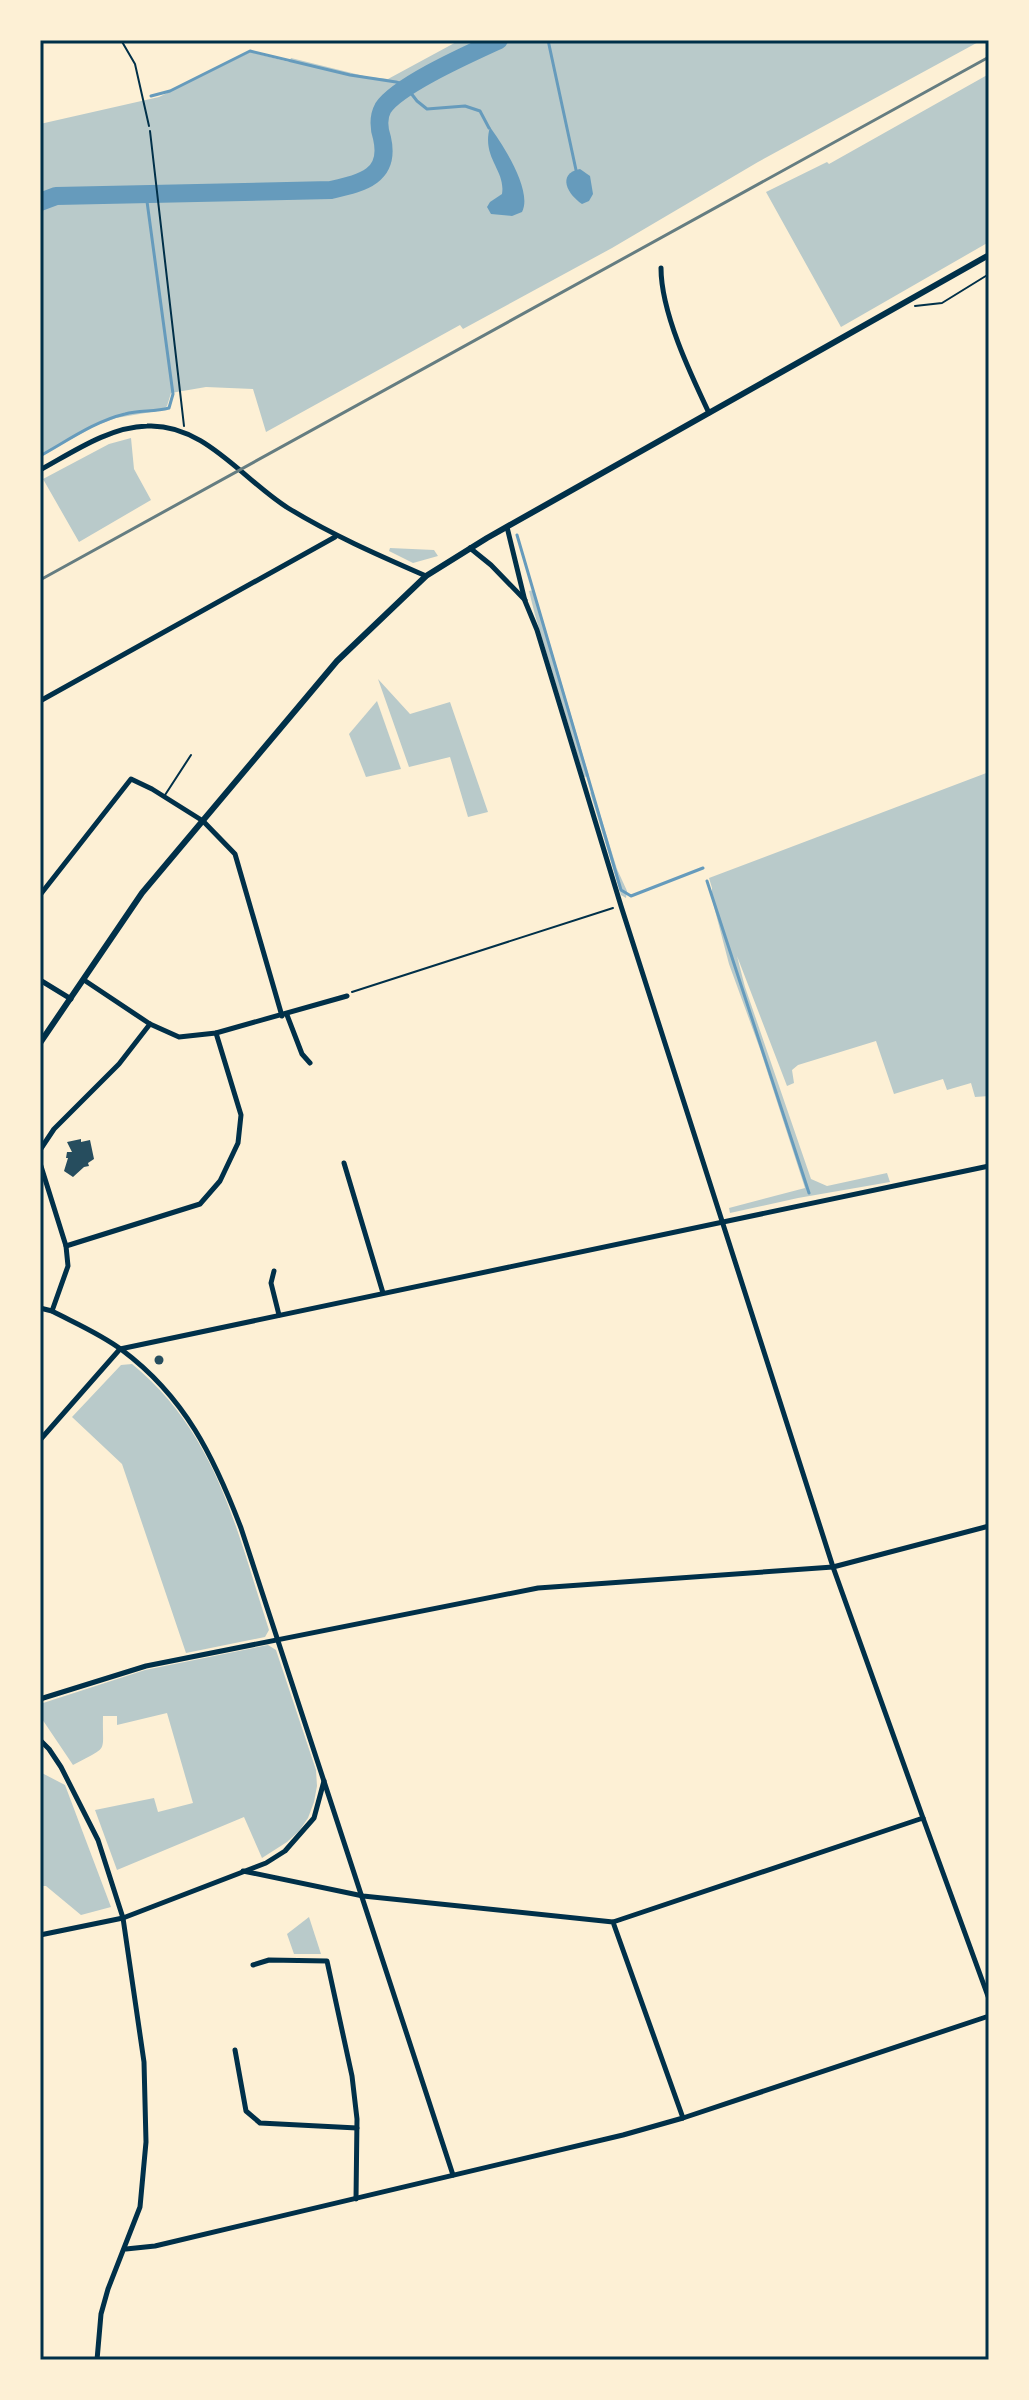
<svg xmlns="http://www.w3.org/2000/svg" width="1029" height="2400" viewBox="0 0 1029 2400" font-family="'Fira Sans Condensed',sans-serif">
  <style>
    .green { fill: #b9caca }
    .water { fill: #669bbc }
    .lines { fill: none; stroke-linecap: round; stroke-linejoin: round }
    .stream { stroke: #669bbc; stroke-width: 3 }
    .river { stroke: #669bbc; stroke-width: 18 }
    .building { fill: #264d5e }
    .path { stroke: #003049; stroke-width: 2 }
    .service { stroke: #003049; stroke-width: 2 }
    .minor { stroke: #003049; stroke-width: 5 }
    .tertiary { stroke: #003049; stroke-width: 6 }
    .rail { stroke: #657d81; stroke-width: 3 }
    .neatline { fill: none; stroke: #003049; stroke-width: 3 }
  </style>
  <rect width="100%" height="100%" fill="#fdf0d5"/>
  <g class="green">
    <polygon points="460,40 982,40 758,162 612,248 463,329 460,325 266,432 253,389 206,387 171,393 167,406 163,410 116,418 97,425 40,456 40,124 159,97 250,52 289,62 291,58 368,77 388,79"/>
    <polygon points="989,74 989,242 841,327 766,192 827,162 829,164"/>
    <polygon points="131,438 134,469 151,500 79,542 43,479 109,444"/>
    <polygon points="390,548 434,550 438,556 413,563 389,551"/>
    <polygon points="534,590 589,776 584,777 535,615 529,591"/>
    <polygon points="378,679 410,714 450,702 488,812 468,817 450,757 409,767"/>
    <polygon points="377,701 401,769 366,777 349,734"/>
    <polygon points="989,772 989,1096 975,1097 971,1083 947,1090 943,1079 894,1094 876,1041 798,1065 792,1070 794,1083 787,1086 737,956 745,987 811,1179 827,1186 887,1173 890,1182 798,1198 730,1213 729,1208 805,1188 760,1049 729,964 712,899 712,888 709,878"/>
    <polygon points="590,792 594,795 617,869 627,891 626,898 621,895"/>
    <path d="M132,1364c85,69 105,168 137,266l-4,7 -79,16 -64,-189 -50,-47 49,-52z"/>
    <path d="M268,1645l8,5 40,120 1,16 -3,16 -6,16 -9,13 -12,11 -25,16 -18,-41 -127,53 -22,-60 59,-12 4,14 35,-9 -26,-90 -50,12v-9h-14c-1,39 7,29 -30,49l-33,-49v-12l105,-34z"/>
    <polygon points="40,1772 65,1785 111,1907 81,1915 46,1886 40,1886"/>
    <polygon points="309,1917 321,1954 294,1954 287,1934"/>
  </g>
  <g class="water">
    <path d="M490,127c13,18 43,64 32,85l-10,4 -21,-2 -4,-7 3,-5 12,-8c4,-24 -21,-36 -12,-67z"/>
    <path d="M580,169l10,7 3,18 -4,7 -7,3c-14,-9 -26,-30 -2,-35z"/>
  </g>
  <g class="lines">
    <g class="stream">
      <polyline points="548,40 576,170"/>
      <polyline points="407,88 417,101 427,109 465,106 480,111 489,128"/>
      <polyline points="151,96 170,91 250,51 350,75 396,82 410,86"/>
      <path d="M40,456c27,-15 55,-35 85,-42 14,-4 29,-2 44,-6l4,-14 -27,-200"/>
      <polyline points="517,535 621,890 631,896 703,868"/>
      <polyline points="707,881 809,1193"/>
    </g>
    <path class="river" d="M40,202l16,-6 275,-6c30,-7 60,-13 51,-52 -3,-9 -4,-21 1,-30 15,-23 88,-55 116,-68"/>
  </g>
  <g class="building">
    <polygon points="81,1139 81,1142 90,1140 94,1159 88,1163 89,1166 84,1167 73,1177 64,1171 68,1158 66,1158 67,1152 72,1152 67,1142"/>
    <circle cx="159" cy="1360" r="4.5"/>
  </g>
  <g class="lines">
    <g class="path">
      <polyline points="150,131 184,426"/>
      <polyline points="915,306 942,303 989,274"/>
      <polyline points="352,992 613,908"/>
    </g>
    <g class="service">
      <polyline points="121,40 135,64 149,126"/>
      <polyline points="165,795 191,755"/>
    </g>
    <g class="minor">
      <path d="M661,268c0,44 29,105 48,145"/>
      <path d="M40,470c33,-18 69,-43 107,-44 57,-3 96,54 141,82 44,27 90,47 138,68"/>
      <polyline points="507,527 525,601 537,630 621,906 833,1567 923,1818"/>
      <polyline points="470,548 491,565 525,600"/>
      <polyline points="40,701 335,537"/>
      <polyline points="40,895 131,779 152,789 203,821 235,854 282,1016"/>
      <polyline points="40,980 71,999"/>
      <polyline points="84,980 150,1024 179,1037 216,1033 347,996"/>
      <polyline points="287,1015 302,1054 310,1063"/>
      <polyline points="40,1150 54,1129 119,1064 150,1024"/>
      <polyline points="40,1163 66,1246 68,1266 52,1311"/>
      <polyline points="344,1163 383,1293"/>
      <polyline points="66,1246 200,1204 220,1181 238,1143 241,1115 216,1033"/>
      <polyline points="274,1271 271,1283 279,1315"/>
      <path d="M40,1308l12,3c23,12 49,23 70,39 63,47 92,107 119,178l212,647"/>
      <polyline points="40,1440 120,1349 989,1166"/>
      <polyline points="40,1699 146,1666 538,1588 833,1567 989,1526"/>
      <polyline points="40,1740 49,1749 61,1767 98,1840 123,1918 144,2062 146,2142 140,2207 108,2289 101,2314 97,2360"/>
      <polyline points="243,1871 363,1896 613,1922 683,2118"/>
      <polyline points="613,1922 923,1818 989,1999"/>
      <polyline points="40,1935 123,1918 266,1863 285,1851 314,1818 324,1781"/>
      <polyline points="253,1965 269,1960 327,1961 352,2076 357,2119 356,2199"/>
      <polyline points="235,2050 246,2111 260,2123 357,2128"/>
      <polyline points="126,2249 155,2246 623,2135 683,2118 989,2016"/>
    </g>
    <polyline class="tertiary" points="40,1043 142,893 337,661 426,576 487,538 989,255"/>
    <polyline class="rail" points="40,580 989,57"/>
  </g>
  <rect width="1029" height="2400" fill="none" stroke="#fdf0d5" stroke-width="84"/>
  <rect x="42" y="42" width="945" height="2316" class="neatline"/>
</svg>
